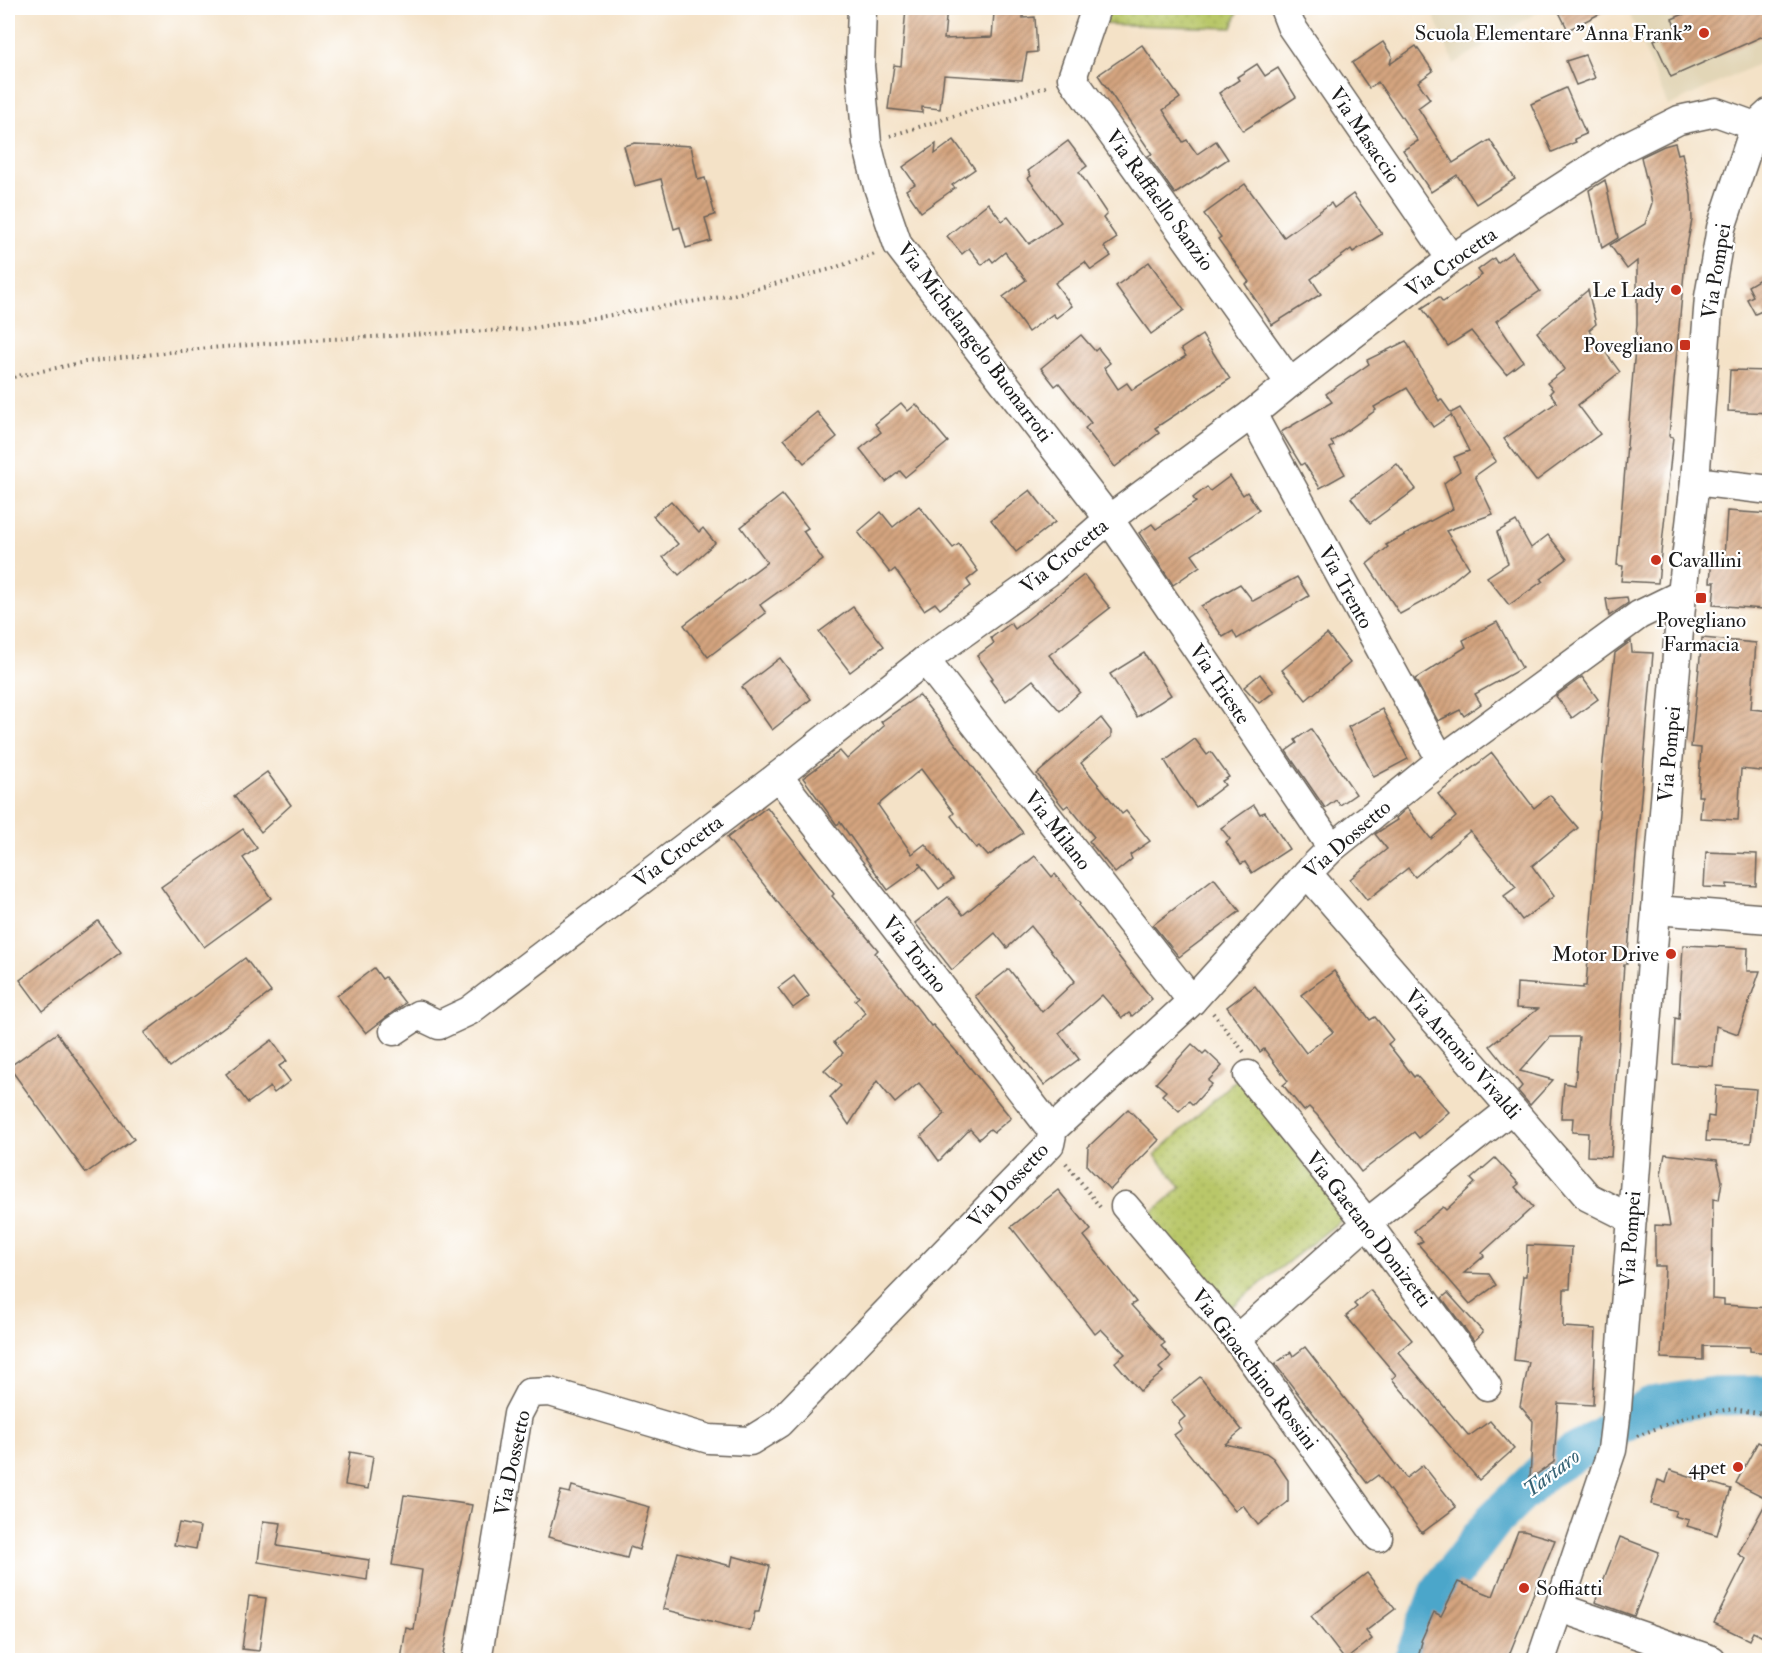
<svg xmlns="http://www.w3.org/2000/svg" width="1777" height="1668" viewBox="0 0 1777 1668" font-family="'IM FELL Double Pica',serif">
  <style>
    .built { fill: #e2d6b7 }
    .park { fill: url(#park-dots); stroke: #6a7242; stroke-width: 1.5 }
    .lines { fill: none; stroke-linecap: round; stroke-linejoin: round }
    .river { stroke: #4ca6ca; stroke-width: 39 }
    .building { fill: url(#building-hatch) }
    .minor-casing { stroke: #686158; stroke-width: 31 }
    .path { stroke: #686158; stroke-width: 4; stroke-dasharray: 1.5 4.5; stroke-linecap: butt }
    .minor { stroke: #fff; stroke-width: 28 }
    .poi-dot { fill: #c8321e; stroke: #fff; stroke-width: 2 }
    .labels { text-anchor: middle; stroke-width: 4.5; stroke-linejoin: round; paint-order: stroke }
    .poi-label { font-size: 21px; fill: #1c1c1c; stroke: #fff; text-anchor: end }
    .street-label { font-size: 21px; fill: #1c1c1c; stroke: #fff }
    .water-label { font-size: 22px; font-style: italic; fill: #346173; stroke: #fff }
  </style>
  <defs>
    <pattern id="park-dots" width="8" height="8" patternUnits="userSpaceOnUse" patternTransform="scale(1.5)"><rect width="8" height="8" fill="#b9c769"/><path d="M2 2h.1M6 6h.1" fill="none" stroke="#9eaa5a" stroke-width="1.8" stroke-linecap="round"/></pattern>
    <pattern id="building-hatch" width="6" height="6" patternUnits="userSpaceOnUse" patternTransform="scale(1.5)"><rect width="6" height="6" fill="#d4a47f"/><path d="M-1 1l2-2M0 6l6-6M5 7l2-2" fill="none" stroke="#ab8567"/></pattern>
  </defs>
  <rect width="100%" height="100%" fill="#fff"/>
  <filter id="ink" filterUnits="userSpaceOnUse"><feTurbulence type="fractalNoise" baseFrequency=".0167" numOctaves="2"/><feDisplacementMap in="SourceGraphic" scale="12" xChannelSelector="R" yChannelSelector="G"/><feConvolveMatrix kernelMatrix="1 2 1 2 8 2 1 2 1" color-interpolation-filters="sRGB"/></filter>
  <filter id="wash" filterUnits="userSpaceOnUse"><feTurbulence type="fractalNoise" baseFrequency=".008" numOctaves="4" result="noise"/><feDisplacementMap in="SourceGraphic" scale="24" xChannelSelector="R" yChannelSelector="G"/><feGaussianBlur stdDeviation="1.35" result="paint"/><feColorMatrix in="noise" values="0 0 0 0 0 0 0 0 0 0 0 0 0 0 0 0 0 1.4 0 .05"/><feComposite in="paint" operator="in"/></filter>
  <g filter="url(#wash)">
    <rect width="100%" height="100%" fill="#f4e2c7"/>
    <g class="built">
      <polygon points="1436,8 1544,8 1454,64 1435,19"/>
      <polygon points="1627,8 1769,8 1769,59 1668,106"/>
    </g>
    <g class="park">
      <polygon points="1104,8 1239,8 1232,28 1098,24"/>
      <polygon points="1239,1077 1345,1217 1226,1311 1144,1220 1181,1187 1155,1155"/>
    </g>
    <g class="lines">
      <polyline class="river" points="1413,1660 1439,1592 1493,1521 1544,1471 1651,1406 1715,1396 1770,1395"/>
    </g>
    <g id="blocks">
      <g class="building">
        <polygon points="906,8 947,8 944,39 992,37 994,13 1023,13 1023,18 1035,17 1037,52 1027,53 1022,80 944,75 940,109 922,107 922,113 888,109 894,65 901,66"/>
        <polygon points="1557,8 1611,8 1568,30"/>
        <polygon points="1698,8 1770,8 1770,33 1671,77 1654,40 1677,30 1672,19"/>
        <polygon points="1383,42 1392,56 1390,64 1416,46 1433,71 1418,82 1430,99 1418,108 1453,163 1490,140 1515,179 1476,204 1457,175 1431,192 1403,150 1418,141 1378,82 1369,88 1352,63"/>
        <polygon points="1142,45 1180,98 1163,110 1183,142 1187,140 1197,154 1216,141 1228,159 1175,194 1148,156 1152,154 1098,75"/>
        <polygon points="1585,55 1595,78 1576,85 1566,61"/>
        <polygon points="1257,64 1265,76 1278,68 1296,97 1243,131 1219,93 1239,80 1237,77"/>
        <polygon points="1566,88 1586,134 1574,139 1576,142 1552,152 1531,104"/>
        <polygon points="954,140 975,169 952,185 955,188 921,212 906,190 915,184 903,167 936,144 935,154"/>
        <polygon points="1068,141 1087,166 1079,172 1107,214 1103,218 1117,238 1104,247 1111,256 1091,270 1085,262 1055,283 1072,306 1056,318 1053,314 1028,332 1003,297 1026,280 1005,252 993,262 990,258 982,265 969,248 962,254 947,236 988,203 1002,221 1008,217 1029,244 1061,222 1028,178 1031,176 1028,171"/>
        <polygon points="635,143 691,146 698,180 705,178 715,215 705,218 711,241 686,248 680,227 674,229 661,179 635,186 624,146"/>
        <polygon points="1675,143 1678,154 1682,153 1691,195 1692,220 1686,251 1679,327 1669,436 1673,437 1658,583 1621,581 1623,566 1617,565 1637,324 1637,261 1627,269 1610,245 1645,224 1652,203 1641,157 1664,146"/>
        <polygon points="1605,180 1618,238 1602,248 1589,190"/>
        <polygon points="1245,184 1284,237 1331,203 1334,208 1353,194 1382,234 1353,252 1351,249 1311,279 1321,294 1272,325 1245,284 1249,282 1218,239 1221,237 1204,214"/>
        <polygon points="1512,252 1540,291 1496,321 1523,361 1506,374 1471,331 1448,346 1422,308 1439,297 1443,302 1482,275 1478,270 1494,258 1497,263"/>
        <polygon points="1149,262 1184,310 1151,334 1116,286"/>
        <polygon points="1770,273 1770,323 1762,311 1755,314 1747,299 1753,296 1748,286"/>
        <polygon points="1588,290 1596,324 1589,330 1620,372 1578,405 1600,434 1536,481 1504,439 1557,402 1550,393 1553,390 1547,383 1565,369 1537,332"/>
        <polygon points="1081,335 1095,351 1098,348 1110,363 1104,368 1118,389 1127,383 1132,390 1186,356 1181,349 1202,335 1230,379 1155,428 1159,433 1115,467 1085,428 1091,423 1059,383 1055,386 1041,368"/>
        <polygon points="1406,341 1439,401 1441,399 1451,413 1460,408 1496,461 1475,476 1493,514 1446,531 1469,567 1437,594 1400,614 1367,564 1388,547 1386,545 1453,509 1444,483 1460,471 1454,457 1469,451 1451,415 1433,427 1407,388 1374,407 1376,410 1331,442 1334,446 1330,448 1345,474 1320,488 1304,463 1301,465 1281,432 1332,402 1326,394 1369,364 1367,360"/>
        <polygon points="1730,370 1770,371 1770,413 1728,411"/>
        <polygon points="901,403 908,411 916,404 948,442 905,477 900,471 886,482 860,449 881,432 875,424"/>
        <polygon points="817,412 837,437 804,463 784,439"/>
        <polygon points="1397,464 1416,489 1370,523 1351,498"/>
        <polygon points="1230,476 1243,495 1247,492 1259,510 1192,555 1200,566 1173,585 1139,533 1152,524 1156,529 1196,502 1193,498 1207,487 1210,491"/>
        <polygon points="1030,490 1055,522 1016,552 991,520"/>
        <polygon points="782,495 808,528 803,531 823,560 760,605 766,613 708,657 684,625 767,562 741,527"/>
        <polygon points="671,501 699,532 703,528 715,543 679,575 663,557 678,544 653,516"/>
        <polygon points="919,506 953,548 959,544 978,571 967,580 971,586 940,609 935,603 924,610 895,569 890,573 858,532 881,512 893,527"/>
        <polygon points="1727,511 1770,514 1770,551 1767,551 1763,609 1713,605 1715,582 1710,582 1712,557 1724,558"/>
        <polygon points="1516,521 1531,548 1548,535 1567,559 1541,579 1543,581 1509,605 1487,577 1508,563 1497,532"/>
        <polygon points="1084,575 1110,608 1049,655 1080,692 1060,711 1033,680 1006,701 990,680 993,678 977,656 994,643 991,638 1011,623 1015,629"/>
        <polygon points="1297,577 1309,596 1237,639 1233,631 1223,637 1201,606 1240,584 1253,601"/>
        <polygon points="1627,597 1628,603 1609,616 1606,599"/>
        <polygon points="853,607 884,646 850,672 819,632"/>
        <polygon points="1497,622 1522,668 1475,694 1481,704 1464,716 1460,710 1438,721 1415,679 1466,647 1463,640"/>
        <polygon points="1327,634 1350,663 1306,700 1282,670"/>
        <polygon points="1702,638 1756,643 1751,709 1770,711 1770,772 1741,769 1738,820 1700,818 1702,796 1698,796 1701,748 1691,747"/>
        <polygon points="1631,641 1632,652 1653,653 1627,964 1624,964 1611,1157 1587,1156 1588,1133 1572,1132 1573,1118 1561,1118 1564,1083 1575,1085 1579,1037 1550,1037 1520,1071 1553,1080 1530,1105 1518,1091 1522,1086 1490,1046 1538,1009 1516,1008 1517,983 1583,988 1583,986 1586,986 1603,761 1615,653"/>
        <polygon points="1144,653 1171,695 1137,717 1110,674"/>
        <polygon points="780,658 811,699 772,730 742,687"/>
        <polygon points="1260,674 1274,692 1259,703 1244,687"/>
        <polygon points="1582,677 1598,699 1572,718 1556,696"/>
        <polygon points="919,695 1023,833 988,856 979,846 976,848 951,816 954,813 921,769 878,805 912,854 925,844 953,879 939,889 919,863 921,866 888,890 840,822 837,825 803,778 840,751 847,759 884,726 881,722"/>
        <polygon points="1382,709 1408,759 1374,777 1348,727"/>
        <polygon points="1101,718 1111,731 1111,737 1081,763 1122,814 1126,811 1150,841 1130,855 1132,859 1115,873 1089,841 1094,837 1068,805 1064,808 1037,774"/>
        <polygon points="1311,729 1356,794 1340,805 1336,800 1325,808 1286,751 1297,743 1295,740"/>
        <polygon points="1195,739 1207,755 1211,752 1229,777 1222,781 1225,785 1196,807 1180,785 1165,761"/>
        <polygon points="1492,753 1534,808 1550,795 1578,828 1532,866 1554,896 1522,920 1504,896 1516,887 1470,831 1415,877 1408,868 1367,900 1350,879 1387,849 1375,834 1397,820 1396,818 1407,808 1431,839 1456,817 1438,794"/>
        <polygon points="267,772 291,805 261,832 234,796"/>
        <polygon points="1254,805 1260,814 1265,812 1289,849 1252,873 1245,862 1241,864 1226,842 1230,839 1221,828"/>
        <polygon points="767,807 834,894 832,896 878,950 875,953 931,1026 933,1025 963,1059 1011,1118 994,1132 990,1129 979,1139 970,1129 939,1161 921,1136 945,1114 919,1083 895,1103 877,1081 849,1125 830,1097 841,1086 824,1070 843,1053 834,1042 866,1013 855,1000 859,997 795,924 727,838"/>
        <polygon points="243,829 257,848 243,858 271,898 204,947 161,887"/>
        <polygon points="1706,852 1757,854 1756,886 1727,884 1727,888 1704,887"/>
        <polygon points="1035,856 1052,877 1055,874 1080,904 1079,906 1152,999 1132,1016 1129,1013 1122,1018 1102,995 1059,1033 1079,1059 1044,1085 975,996 1009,969 1042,1012 1075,981 1031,926 1007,948 995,933 952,970 915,923 948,897 963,915"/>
        <polygon points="1214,878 1240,911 1179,957 1153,925"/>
        <polygon points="98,921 121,952 43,1011 20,980"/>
        <polygon points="1683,945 1748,948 1747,971 1760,971 1738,1034 1716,1026 1713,1066 1673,1064 1675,1018 1679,1019"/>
        <polygon points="245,958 271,992 170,1067 144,1033"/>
        <polygon points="374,968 382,979 385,977 405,1003 366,1033 337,996"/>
        <polygon points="1334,971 1370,1020 1375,1017 1393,1040 1388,1044 1414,1077 1416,1075 1449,1112 1419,1138 1414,1132 1361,1172 1317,1115 1309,1107 1304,1111 1283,1085 1288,1081 1264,1049 1260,1052 1227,1007 1255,986 1306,1053 1333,1032 1301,995"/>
        <polygon points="794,976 809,996 793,1008 778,988"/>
        <polygon points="57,1033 134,1139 86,1173 9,1067"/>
        <polygon points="272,1040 287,1061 279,1066 290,1081 274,1093 270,1087 248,1103 226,1074"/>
        <polygon points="1192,1044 1203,1054 1206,1051 1222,1066 1208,1081 1212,1084 1193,1105 1189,1101 1179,1111 1162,1095 1166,1091 1156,1083"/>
        <polygon points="1716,1086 1756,1089 1751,1143 1706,1141 1708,1116 1714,1117"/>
        <polygon points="1128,1109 1159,1140 1110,1190 1087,1166 1088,1147"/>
        <polygon points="1665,1154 1717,1160 1722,1181 1719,1200 1713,1199 1712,1299 1724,1300 1724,1305 1770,1308 1770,1353 1750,1351 1750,1347 1703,1346 1703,1360 1661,1358 1665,1266 1655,1266 1655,1225 1670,1226 1661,1174"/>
        <polygon points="1495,1158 1519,1184 1515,1187 1533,1207 1482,1253 1484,1256 1464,1273 1489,1274 1496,1285 1470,1304 1418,1244 1423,1241 1414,1231 1443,1207 1446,1210 1475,1183 1471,1179"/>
        <polygon points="1058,1190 1091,1230 1084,1236 1136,1302 1131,1305 1165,1343 1161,1346 1171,1357 1159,1368 1163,1372 1140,1391 1115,1362 1125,1354 1101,1329 1095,1334 1011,1227"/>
        <polygon points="1527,1245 1572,1247 1570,1289 1564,1289 1563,1327 1596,1329 1593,1405 1558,1403 1554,1462 1530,1479 1533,1421 1520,1406 1529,1362 1514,1360 1523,1276 1526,1276"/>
        <polygon points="1370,1290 1412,1340 1398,1352 1469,1436 1490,1421 1514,1449 1479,1480 1392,1379 1396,1375 1346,1316 1357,1307 1354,1304"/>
        <polygon points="1448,1293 1483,1332 1474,1341 1442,1298"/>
        <polygon points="1305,1347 1406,1478 1423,1465 1456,1507 1422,1533 1378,1475 1367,1483 1275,1364 1291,1352 1293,1356"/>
        <polygon points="1200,1377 1242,1430 1225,1444 1266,1453 1273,1458 1288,1480 1288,1502 1258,1525 1243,1505 1235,1511 1174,1435 1182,1429 1178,1423 1185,1417 1171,1400"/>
        <polygon points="1758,1442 1770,1448 1770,1623 1763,1637 1753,1632 1749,1640 1714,1623 1746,1559 1738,1554 1768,1499 1736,1483"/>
        <polygon points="350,1452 373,1456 368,1489 345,1485"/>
        <polygon points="1670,1470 1731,1489 1717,1535 1687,1526 1689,1520 1674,1516 1676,1511 1651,1504 1658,1480 1666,1483"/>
        <polygon points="572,1486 650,1507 639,1550 630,1547 627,1558 548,1537 561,1491 570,1493"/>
        <polygon points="404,1495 472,1505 442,1660 401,1660 406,1628 414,1630 422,1570 392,1565"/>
        <polygon points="263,1521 281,1523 277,1546 369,1560 367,1580 258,1562"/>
        <polygon points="179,1523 200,1527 196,1549 174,1545"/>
        <polygon points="1518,1531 1524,1531 1555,1540 1507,1660 1417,1660 1422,1642 1421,1641 1434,1612 1441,1616 1458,1582 1493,1596"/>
        <polygon points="1620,1537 1659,1552 1634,1616 1595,1602"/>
        <polygon points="678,1552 731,1566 733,1556 770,1566 759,1612 755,1612 750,1631 663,1609"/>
        <polygon points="1367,1573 1395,1609 1366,1631 1372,1639 1345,1660 1311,1616"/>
        <polygon points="249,1596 266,1598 259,1651 242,1649"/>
      </g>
    </g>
  </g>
  <g filter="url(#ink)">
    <use href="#blocks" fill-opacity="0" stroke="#686158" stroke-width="1.5"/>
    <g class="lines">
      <g class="minor-casing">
        <g id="minor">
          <polyline points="862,8 860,66 867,143 878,187 898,245 1109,519 1332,848"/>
          <polyline points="1096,8 1072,78 1290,383"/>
          <polyline points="1284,8 1291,26 1451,259"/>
          <polyline points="1252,414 1441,760"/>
          <polyline points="1695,481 1770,490"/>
          <polyline points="925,660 1192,1001"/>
          <polyline points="778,776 1048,1125 1053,1129"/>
          <polyline points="1307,873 1588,1197 1632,1219"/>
          <polyline points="1656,910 1770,919"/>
          <polyline points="394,1031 418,1015 439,1025 469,1011 778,776 925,660 1047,573 1109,519 1252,414 1290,383 1451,259 1621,149 1679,120 1716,112 1755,126"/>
          <polyline points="1248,1075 1367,1223 1487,1386"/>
          <polyline points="1125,1206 1237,1339 1378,1537"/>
          <polyline points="1237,1339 1367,1223 1510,1110"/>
          <polyline points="1560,1608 1712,1660"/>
          <polyline points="477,1660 518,1414 529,1393 550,1392 709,1439 750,1441 779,1423 1050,1144 1053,1129 1192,1001 1307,873 1332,848 1441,760 1639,615 1682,594"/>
          <polyline points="1541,1660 1612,1450 1617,1409 1656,910 1682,594 1695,481 1709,297 1721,228 1755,126 1769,113"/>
        </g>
      </g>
      <g class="path">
        <polyline points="890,136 1049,86"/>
        <polyline points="8,378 85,362 198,349 312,340 526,329 733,295 831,269 875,254"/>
        <polyline points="1213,1013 1244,1052"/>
        <polyline points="1066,1163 1100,1207"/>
        <polyline points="1637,1436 1691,1415 1733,1409 1770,1415"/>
      </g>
      <use href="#minor" class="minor"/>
    </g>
  </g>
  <g class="poi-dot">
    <circle cx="1704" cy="33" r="6"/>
    <circle cx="1676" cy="290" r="6"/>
    <rect x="1679" y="339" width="12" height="12" rx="3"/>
    <circle cx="1656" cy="560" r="6"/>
    <rect x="1695" y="592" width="12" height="12" rx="3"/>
    <circle cx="1671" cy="954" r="6"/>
    <circle cx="1738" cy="1467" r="6"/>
    <circle cx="1524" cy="1588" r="6"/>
  </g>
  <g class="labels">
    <g class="poi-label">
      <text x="1692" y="40">Scuola Elementare "Anna Frank"</text>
      <text x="1664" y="297">Le Lady</text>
      <text x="1673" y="352">Povegliano</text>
      <text x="1668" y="567" text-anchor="start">Cavallini</text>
      <text x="1701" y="627" text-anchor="middle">Povegliano<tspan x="1701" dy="24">Farmacia</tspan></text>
      <text x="1659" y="961">Motor Drive</text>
      <text x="1726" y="1474">4pet</text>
      <text x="1536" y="1595" text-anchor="start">Soffiatti</text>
    </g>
    <g class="street-label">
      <text transform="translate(1365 135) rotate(56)" y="7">Via Masaccio</text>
      <text transform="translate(1160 200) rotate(54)" y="7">Via Raffaello Sanzio</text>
      <text transform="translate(1451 262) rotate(-35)" y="7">Via Crocetta</text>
      <text transform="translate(1716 271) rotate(-81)" y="7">Via Pompei</text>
      <text transform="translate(975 342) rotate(53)" y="7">Via Michelangelo Buonarroti</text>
      <text transform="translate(1064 556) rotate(-39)" y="7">Via Crocetta</text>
      <text transform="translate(1346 587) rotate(61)" y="7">Via Trento</text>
      <text transform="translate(1220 684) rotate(56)" y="7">Via Trieste</text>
      <text transform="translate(1669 754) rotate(-85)" y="7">Via Pompei</text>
      <text transform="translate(1058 830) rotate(52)" y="7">Via Milano</text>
      <text transform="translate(1347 839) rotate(-41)" y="7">Via Dossetto</text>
      <text transform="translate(678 851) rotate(-37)" y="7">Via Crocetta</text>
      <text transform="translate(915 954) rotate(52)" y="7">Via Torino</text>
      <text transform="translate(1463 1054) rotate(49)" y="7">Via Antonio Vivaldi</text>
      <text transform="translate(1008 1185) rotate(-47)" y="7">Via Dossetto</text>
      <text transform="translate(1369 1229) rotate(52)" y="7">Via Gaetano Donizetti</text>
      <text transform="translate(1630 1239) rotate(-86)" y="7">Via Pompei</text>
      <text transform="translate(1255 1369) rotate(53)" y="7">Via Gioacchino Rossini</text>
      <text transform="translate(512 1463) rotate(-78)" y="7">Via Dossetto</text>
    </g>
    <g class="water-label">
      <text transform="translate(1551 1472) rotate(-37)" y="8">Tartaro</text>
    </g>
  </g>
  <rect width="1777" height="1668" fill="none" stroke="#fff" stroke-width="30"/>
</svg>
